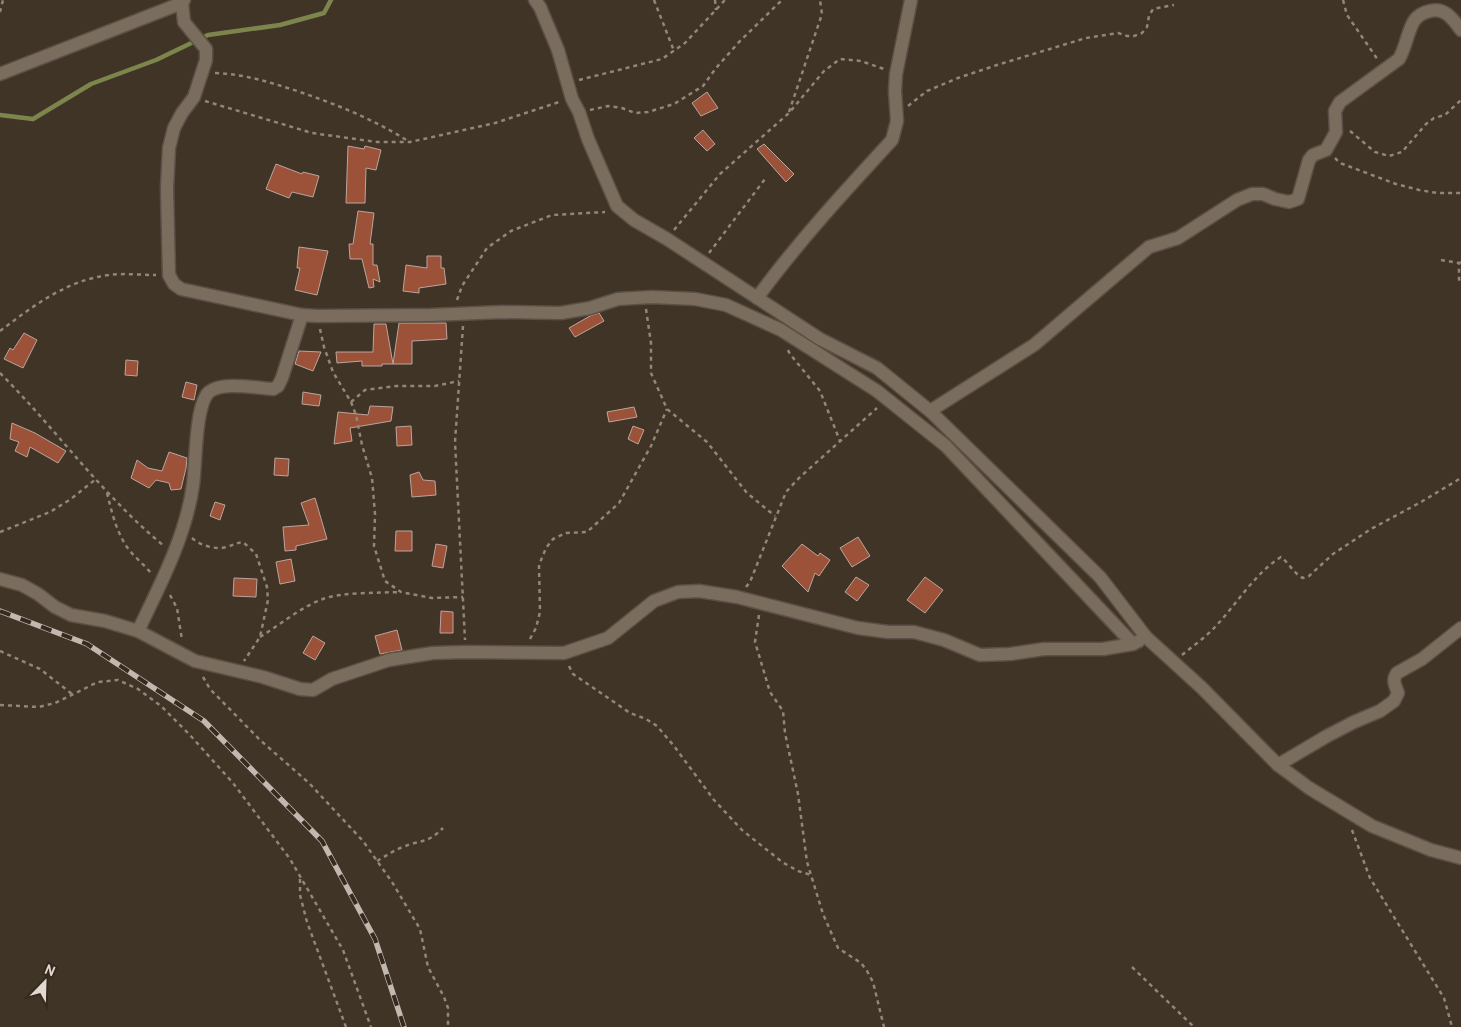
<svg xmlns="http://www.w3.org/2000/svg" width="1461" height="1027" viewBox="0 0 1461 1027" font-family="Overpass,sans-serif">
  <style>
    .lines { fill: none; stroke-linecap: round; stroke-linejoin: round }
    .stream { stroke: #7c864c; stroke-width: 4.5 }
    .building { fill: #9b5239; stroke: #bba59e }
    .minor-casing { stroke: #5a5045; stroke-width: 15 }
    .path { stroke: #90867c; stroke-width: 2.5; stroke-dasharray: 4 4; stroke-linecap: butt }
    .minor { stroke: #7b6d5e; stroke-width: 12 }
    .rail-casing { stroke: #c1b8af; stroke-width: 5.5 }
    .rail { stroke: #36291d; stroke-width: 4; stroke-dasharray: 11; stroke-linecap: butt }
  </style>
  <rect width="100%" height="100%" fill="#403427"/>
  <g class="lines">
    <polyline class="stream" points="0,115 33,119 91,84 156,60 208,35 280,25 324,13 331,0"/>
  </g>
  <g class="building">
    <polygon points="707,92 718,108 701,116 692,103"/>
    <polygon points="703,130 715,144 707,151 694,138"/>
    <polygon points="764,144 794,174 786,182 757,149"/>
    <polygon points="348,146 364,149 365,146 381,150 376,170 366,168 365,203 346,203"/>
    <polygon points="276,164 302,174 303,172 319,176 313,197 292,192 289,198 266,189"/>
    <polygon points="358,211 374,213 370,244 373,244 373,265 377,265 380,282 373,279 374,287 369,288 362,259 350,259 349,244 353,244"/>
    <polygon points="299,247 328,251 317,295 295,290 300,268 297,268"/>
    <polygon points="427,256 441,256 441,268 444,268 446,284 419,288 419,293 403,291 406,265 427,268"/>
    <polygon points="599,313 604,321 575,337 569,328 590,316"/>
    <polygon points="399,323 446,323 447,339 412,341 412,364 393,364"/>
    <polygon points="374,324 386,324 393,364 382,364 382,366 362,366 362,361 337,363 336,352 373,352"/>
    <polygon points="24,333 37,340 23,368 4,359 10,348 13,350"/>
    <polygon points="299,351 321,352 313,371 295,364"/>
    <polygon points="126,360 138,361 137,376 125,375"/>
    <polygon points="186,382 197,385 194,400 182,397"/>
    <polygon points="303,392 321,395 319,406 302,404"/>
    <polygon points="370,406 393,407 391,421 350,428 352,441 334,444 338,412 368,415"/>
    <polygon points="634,407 637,417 609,422 607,412"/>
    <polygon points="12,423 35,433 66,451 58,463 30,447 27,457 15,451 19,442 10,439"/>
    <polygon points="411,426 412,445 397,446 396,427"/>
    <polygon points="633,426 644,430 638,444 628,439"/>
    <polygon points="169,452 187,458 186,468 181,489 171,490 169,483 156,480 149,488 131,478 137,460 148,468 162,471"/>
    <polygon points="275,458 289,459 288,476 274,475"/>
    <polygon points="419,472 423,480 435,481 436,495 412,497 410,475"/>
    <polygon points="315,498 327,539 296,546 296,550 285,551 283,527 309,525 301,503"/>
    <polygon points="215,502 225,505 220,520 210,516"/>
    <polygon points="396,531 412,531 412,551 395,551"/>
    <polygon points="858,537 870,556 852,567 840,548"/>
    <polygon points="436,544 447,546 443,568 432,566"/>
    <polygon points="802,544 818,556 820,553 830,560 819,576 815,573 808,592 782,566"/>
    <polygon points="291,559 295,581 280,584 276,562"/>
    <polygon points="856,577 869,585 857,601 845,592"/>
    <polygon points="925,577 943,590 925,613 907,600"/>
    <polygon points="234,578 257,579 256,597 233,596"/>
    <polygon points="441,611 453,612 453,633 440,633"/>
    <polygon points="397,630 402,650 380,654 375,636"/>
    <polygon points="313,636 325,643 315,660 303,653"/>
  </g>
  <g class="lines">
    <g class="minor-casing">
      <g id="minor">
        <polyline points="184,0 182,3 184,22 206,49 206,60 194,97 182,113 174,128 169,148 167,188 169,275 174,284 181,289 302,315 317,316 431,315 502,312 561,313 590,308 618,299 652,297 695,299 726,305 781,330 877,391 946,446 1133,644"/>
        <polyline points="535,0 540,7 558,50 572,99 579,112 588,139 617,206 634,220 667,239 820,339 877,368 930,411 1100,577 1146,637 1202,688 1278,765 1309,788 1372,826 1431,850 1461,858"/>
        <polyline points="0,74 182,3"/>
        <path d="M757,298c41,-56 88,-107 135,-158l5,-19 -2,-30 1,-17 15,-74"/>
        <path d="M930,411l104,-66 115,-98 29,-9 59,-38 15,-6h11l12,5 14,3 9,-3 11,-39 4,-5 13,-5 10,-18 -1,-21 5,-9 59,-43c7,-12 9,-29 15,-38 3,-5 10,-9 16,-10 15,-4 23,8 31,19"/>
        <polyline points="0,579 22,585 38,594 55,607 71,615 105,621 138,631 195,661 263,677 300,689 313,690 332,679 389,660 433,653 466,652 564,653 608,638 654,601 678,592 699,591 737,597 858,628 888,632 914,632 944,640 980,655 1010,654 1044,649 1103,649 1133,644 1139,641"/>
        <path d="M138,631c22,-46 48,-95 55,-146 3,-21 2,-80 16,-93 12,-11 48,-4 64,-3l5,-3 4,-8 20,-63"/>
        <path d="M1278,765l49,-29 27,-14 26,-11 14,-10 4,-8c-3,-8 -6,-13 -1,-20l25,-14 39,-31"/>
      </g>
    </g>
    <g class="path">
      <polyline points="654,0 674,51"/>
      <polyline points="715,0 716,10"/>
      <polyline points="1343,0 1347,15 1378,60"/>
      <polyline points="0,12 3,0"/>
      <path d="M215,73c29,1 54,9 82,18 39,13 76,28 111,50"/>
      <polyline points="579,80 662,59 685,43 725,0"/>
      <polyline points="205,101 312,133 377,142 410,142 428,138 495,123 559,102"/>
      <polyline points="908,106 927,91 958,78 997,65 1086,38 1118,33 1127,36 1134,36 1142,33 1147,27 1149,16 1153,9 1174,5"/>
      <polyline points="590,110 608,106 622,108 635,113 648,112 674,104 703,86 716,68 739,42 782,0"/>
      <polyline points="789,112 822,14 820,0"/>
      <polyline points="1350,131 1375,152 1389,156 1402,152 1426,124 1434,118 1445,115 1461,100"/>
      <polyline points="1335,158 1340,163 1396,184 1419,190 1437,193 1461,193"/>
      <polyline points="674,230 720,174 789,113 824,71 840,59 861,61 884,69"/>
      <polyline points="709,253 765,179"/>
      <polyline points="1441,260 1459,263"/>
      <polyline points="1461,262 1459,263 1459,279 1461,283"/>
      <polyline points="457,300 462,286 487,248 511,231 552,215 605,212"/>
      <polyline points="646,309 651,343 651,373 667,409 707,442 747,493 775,516"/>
      <polyline points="463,326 455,442 465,640"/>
      <polyline points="320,329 324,347 333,372 351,402 356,415 362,445 372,478 375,514 374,546 385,581 401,592 432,598 463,597"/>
      <path d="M0,331c33,-25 67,-51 109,-56 15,-2 32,0 47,0"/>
      <polyline points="788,350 790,354 820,391 840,441"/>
      <path d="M0,373c56,56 102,122 164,173"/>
      <polyline points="351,402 365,390 396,386 435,386 459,381"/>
      <path d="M107,493c5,20 10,42 23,58 7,8 15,15 22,23"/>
      <polyline points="0,532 50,512 71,499 96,479"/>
      <path d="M192,538c9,8 24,12 35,9 6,-2 9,-4 16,-5l13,12 11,33 1,13 -8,37 -16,24"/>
      <polyline points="746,587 750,582 786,492 799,478 877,408"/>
      <polyline points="170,595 177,608 182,640"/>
      <polyline points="759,615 755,642 770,692 783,711 785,733 798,794 807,862 823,914 838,948 861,963 867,971 873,982 884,1027"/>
      <path d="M260,637c21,-13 41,-30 63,-38 18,-7 57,-6 77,-7"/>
      <polyline points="530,639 536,628 540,612 539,565 546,548 553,539 566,533 587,532 619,503 651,446 667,409"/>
      <polyline points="0,651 40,669 72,694"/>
      <path d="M1182,655c11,-9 24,-18 33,-28 21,-22 40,-54 66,-70 8,6 13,17 22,21l6,-2 24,-22 38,-25 50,-27 40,-24"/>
      <polyline points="569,666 573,674 630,713 646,719 657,726 674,746 714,800 742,830 782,862 798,871 811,875"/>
      <polyline points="203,677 210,689 260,740 309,783 363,841 392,882 420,929 428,967 444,997 448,1008 448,1027"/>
      <polyline points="0,705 39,707 55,703 98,682 118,680 138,689 161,706 189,734 233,783 290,859 343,950 371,1027"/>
      <polyline points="1352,830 1370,878 1444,998 1452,1027"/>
      <path d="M377,861c9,-5 17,-11 26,-14 18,-8 23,-2 40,-19"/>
      <polyline points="300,879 300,895 307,922 346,1027"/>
      <polyline points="1132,967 1194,1027"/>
    </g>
    <use href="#minor" class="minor"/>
    <g class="rail-casing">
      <polyline id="rail" points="0,611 87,644 204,721 322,841 375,939 404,1027"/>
    </g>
    <use href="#rail" class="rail"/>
  </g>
  <g transform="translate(45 982) rotate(23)" stroke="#36291d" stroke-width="4" paint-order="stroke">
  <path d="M0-4L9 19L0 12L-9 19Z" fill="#e1d9d1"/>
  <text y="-8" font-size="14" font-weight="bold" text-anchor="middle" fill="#e1d9d1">N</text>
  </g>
</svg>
